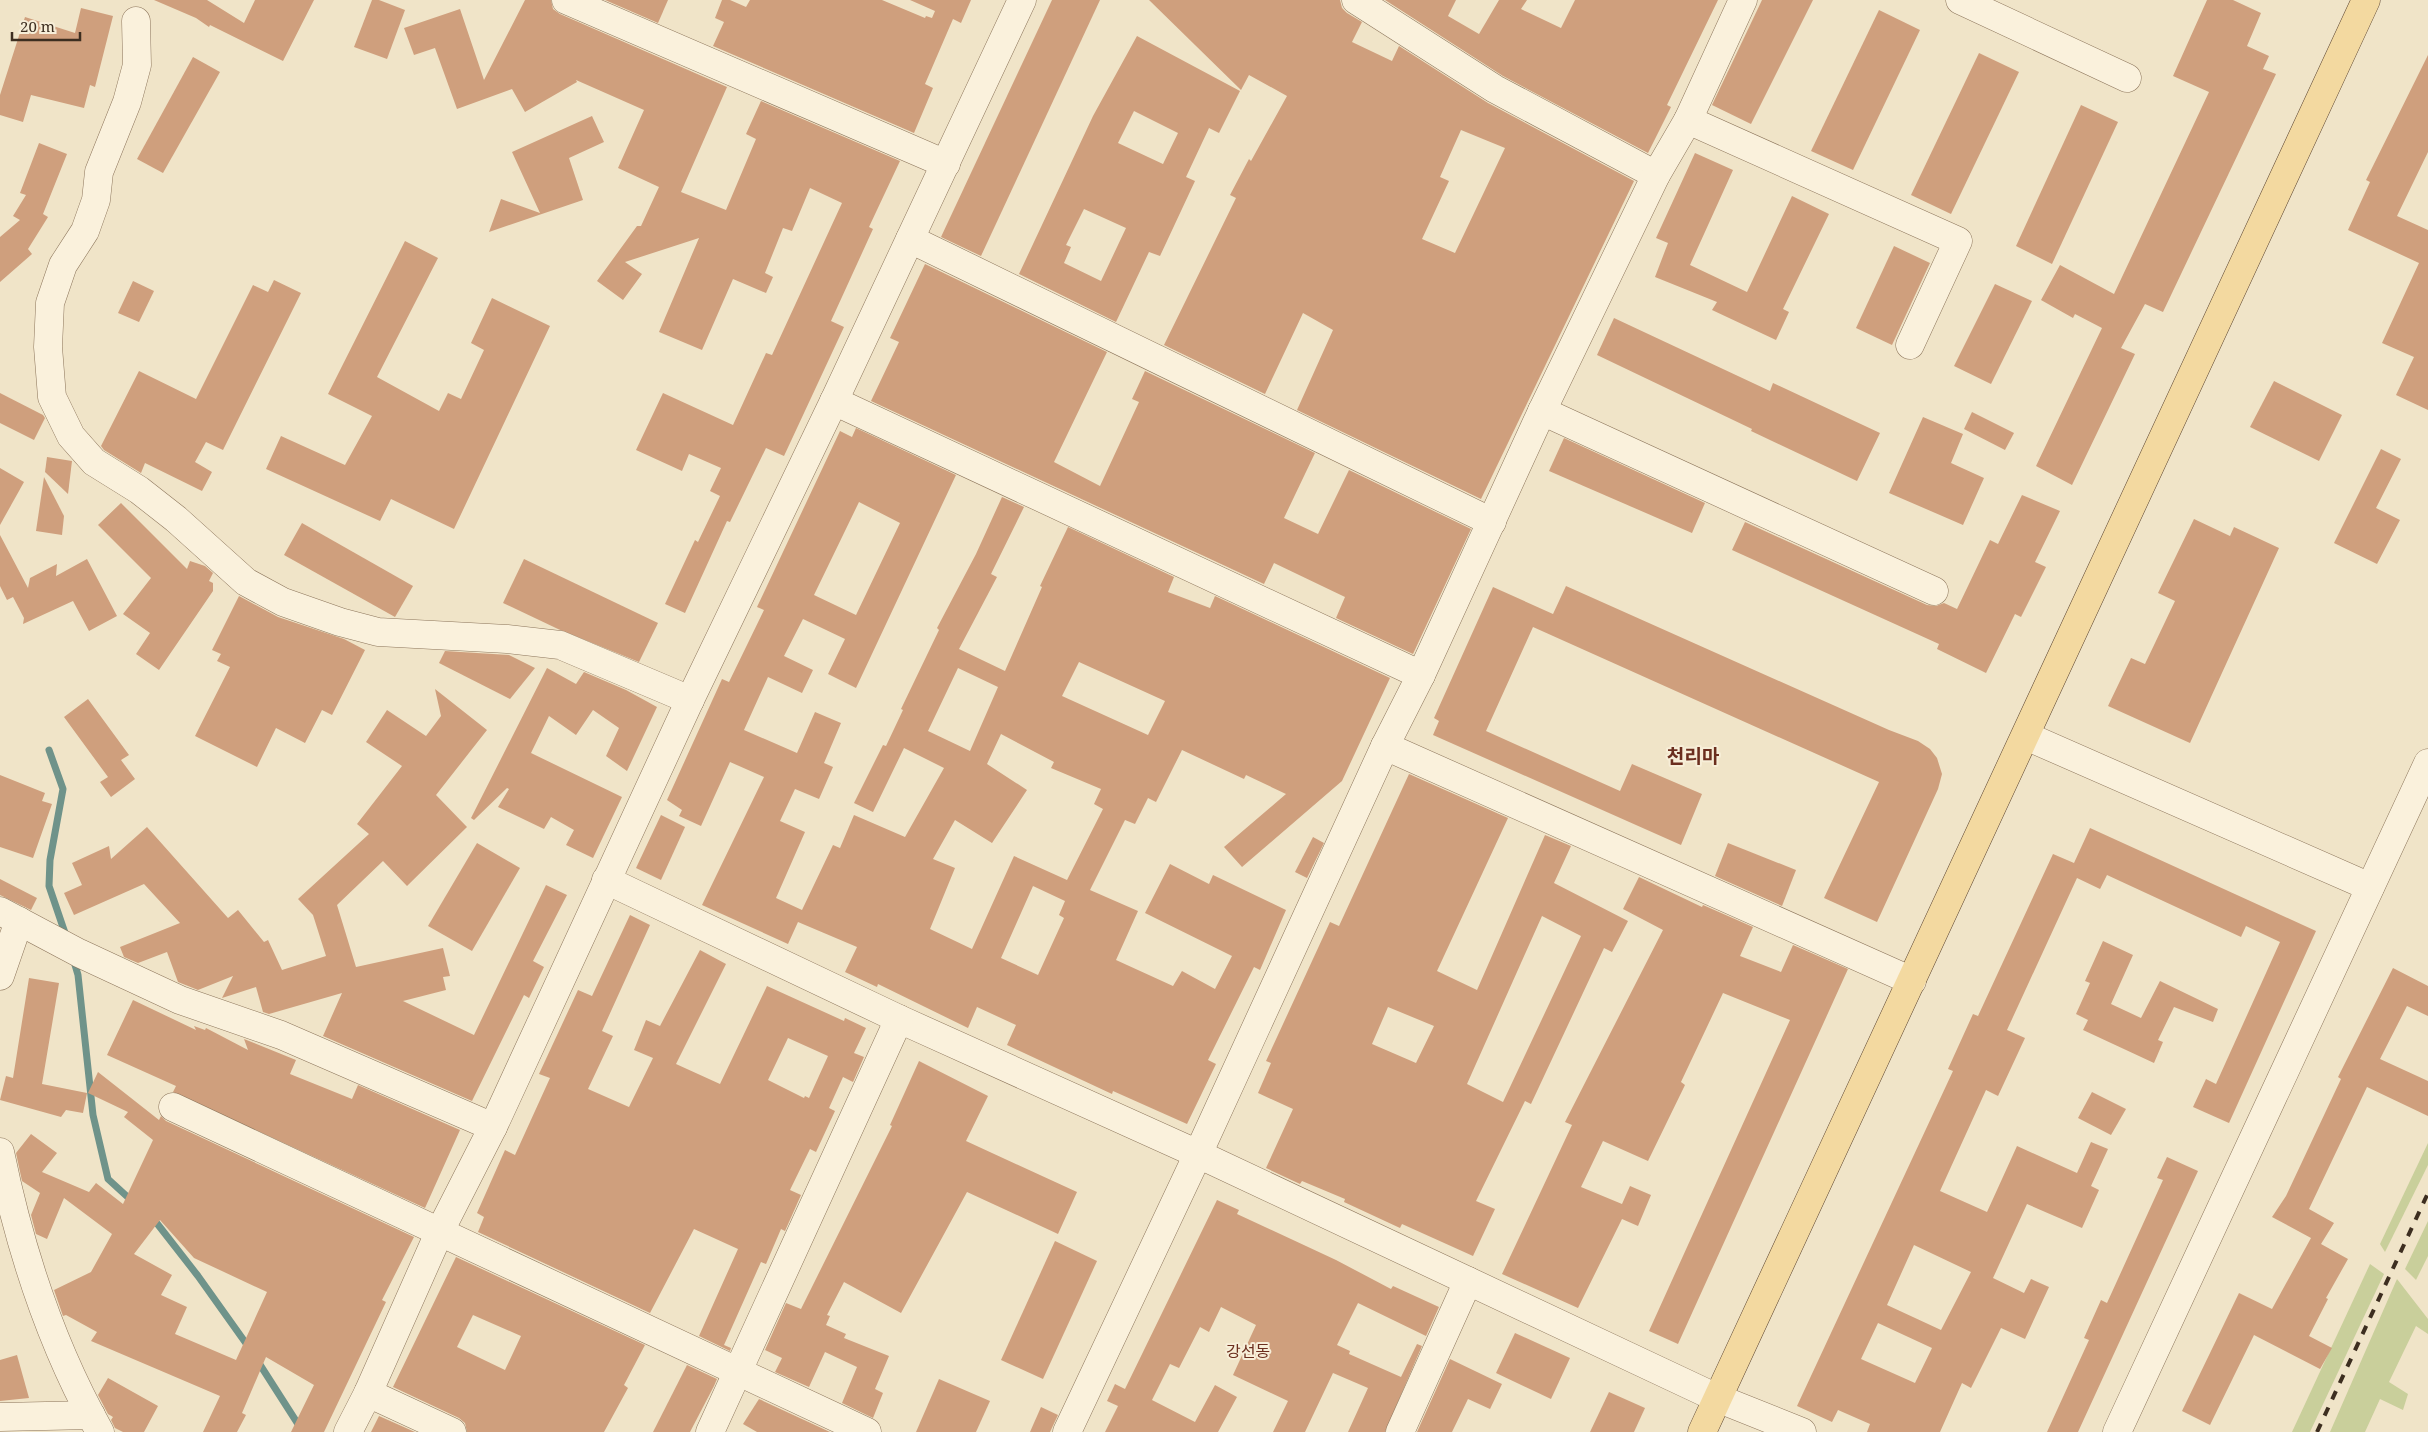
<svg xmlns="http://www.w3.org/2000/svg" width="2428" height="1432" viewBox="0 0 2428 1432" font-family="'Noto Serif','Noto Sans KR',serif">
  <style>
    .green { fill: #c9cf9b }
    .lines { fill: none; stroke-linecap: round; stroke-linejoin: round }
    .stream { stroke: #6f938a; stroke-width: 7 }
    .building { fill: #cf9f7d; fill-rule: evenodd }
    .minor-casing { stroke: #8d765c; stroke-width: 29 }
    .major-casing { stroke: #5b4430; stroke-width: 29 }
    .minor { stroke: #faf1dc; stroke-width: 28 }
    .major { stroke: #f3d9a0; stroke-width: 28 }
    .rail { stroke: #3d2e20; stroke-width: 4; stroke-dasharray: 9 9; stroke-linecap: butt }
    .labels { text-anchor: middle; stroke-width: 4; stroke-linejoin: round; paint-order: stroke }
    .quarter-label { font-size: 16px; fill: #6b2e1e; stroke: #f7eed8 }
    .district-label { font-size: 19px; font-weight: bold; fill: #6b2e1e; stroke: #f7eed8 }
  </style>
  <rect width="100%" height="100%" fill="#f0e4c8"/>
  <g class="green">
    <polygon points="2428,1143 2428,1165 2385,1252 2380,1244"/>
    <polygon points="2428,1221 2428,1256 2416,1280 2405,1269"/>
    <polygon points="2370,1264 2384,1274 2310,1432 2292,1432"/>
    <polygon points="2397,1279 2428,1319 2428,1334 2416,1326 2389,1382 2408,1394 2403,1410 2380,1399 2365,1432 2330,1432"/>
  </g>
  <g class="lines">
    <g class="stream">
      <polyline points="49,750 63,789 50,860 49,886 66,936"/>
      <polyline points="73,958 78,975 93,1115 108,1179 132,1201"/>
      <polyline points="152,1217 198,1276 250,1349"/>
      <polyline points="257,1360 303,1432"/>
    </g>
  </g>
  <g class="building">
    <polygon points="154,0 207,0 244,23 255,0 314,0 283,61 210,25 209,27 196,18"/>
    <polygon points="372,0 379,0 405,10 387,59 354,47"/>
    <polygon points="525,0 551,0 553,9 560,14 727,87 681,192 726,210 756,139 746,134 761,101 900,161 869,227 873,229 831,321 844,327 784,456 766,448 730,522 727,521 685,613 665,604 695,540 698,542 720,496 710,491 721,468 689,454 682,471 636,450 663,393 733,425 766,353 772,355 842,203 810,188 792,231 783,228 765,273 773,277 766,293 733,279 702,350 659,332 699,238 625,262 642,274 623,300 597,281 637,226 641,226 659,187 618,168 644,110 576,80 577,82 525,112 512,89 457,109 435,48 414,55 404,28 460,9 484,80"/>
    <polygon points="605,0 668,0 658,23"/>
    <polygon points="722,0 730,0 746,7 750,0 882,0 925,18 926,16 932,18 935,11 910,0 971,0 961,23 953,19 925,84 933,88 914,133 713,46 724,22 715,18"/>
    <polygon points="1052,0 1100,0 981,256 941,237"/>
    <path d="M1149,0h191l2,8 5,5 15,9 -10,20 40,19 7,-15 89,57 146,78 -153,318 -184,-89 36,-80 -30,-17 -38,81 -101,-49 72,-147 -6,-3 19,-36 2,2 36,-65 -38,-21 -8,15zM1461,130l44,18 -50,105 -33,-14 27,-58 -9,-4z"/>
    <polygon points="1385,0 1456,0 1448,16 1479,34 1499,0 1527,0 1521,9 1561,28 1575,0 1718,0 1667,105 1671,107 1648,153 1503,76"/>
    <polygon points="1762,0 1813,0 1751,124 1712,105"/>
    <polygon points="2207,0 2233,0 2261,13 2247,46 2269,56 2263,69 2276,74 2163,312 2145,304 2121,348 2135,354 2072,485 2036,466 2102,328 2075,314 2073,318 2041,300 2060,265 2114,294 2209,92 2173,76"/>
    <polygon points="81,8 113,16 95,87 90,85 84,108 31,95 23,122 0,115 0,95 25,17 75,33"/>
    <polygon points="1879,10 1920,30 1853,170 1811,151"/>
    <path d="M1137,36l103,55 -21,42 -10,-5 -23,49 9,4 -35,75 -11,-4 -33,70 -97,-48 74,-158zM1134,111l44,22 -15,31 -45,-21zM1084,209l42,19 -25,53 -37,-18 7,-16 -5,-2z"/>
    <polygon points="1979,53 2019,72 1951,214 1911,195"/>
    <polygon points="2428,55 2428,152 2397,216 2428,230 2428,410 2396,395 2414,357 2382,343 2419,263 2348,230 2370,182 2366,180"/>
    <polygon points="193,57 220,72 163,173 137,159"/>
    <polygon points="2081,105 2118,122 2052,264 2016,246"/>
    <polygon points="592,116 604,142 569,158 583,200 489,232 501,199 540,213 512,152"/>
    <polygon points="39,143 67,154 43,214 48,217 28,249 32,254 0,282 0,237 20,220 13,216 26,195 20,193"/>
    <polygon points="1695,153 1733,170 1690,265 1747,292 1792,196 1829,214 1783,309 1789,312 1776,340 1712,310 1717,302 1655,277 1668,243 1656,238"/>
    <polygon points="405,241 438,258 377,377 439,411 448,393 461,399 484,350 471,343 492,298 550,326 454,529 391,499 380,521 266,469 281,436 345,465 372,416 328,394"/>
    <polygon points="1894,246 1930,263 1892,345 1856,328"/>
    <polygon points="925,264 1107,352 1054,462 1100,486 1139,402 1132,399 1145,371 1315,453 1284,518 1318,534 1349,470 1471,529 1413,654 1336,618 1345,597 1274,563 1264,584 871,401 899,342 890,338"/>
    <polygon points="274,280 301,293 223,450 206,442 195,462 212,472 202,491 145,463 141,473 104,450 101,446 139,371 196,399 253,285 268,292"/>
    <polygon points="133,281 154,291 139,322 118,313"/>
    <polygon points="1995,284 2032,301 1991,384 1954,366"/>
    <polygon points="1614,318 1770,391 1773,383 1880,433 1857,481 1751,431 1752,429 1597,355"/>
    <polygon points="2274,381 2342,415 2319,461 2250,427"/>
    <polygon points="0,393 43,415 45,418 34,440 0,423"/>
    <polygon points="1972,412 2014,433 2005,450 1964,429"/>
    <polygon points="1923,417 1963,434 1951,463 1984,478 1963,525 1889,493"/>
    <path d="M856,428l100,47 -100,213 -28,-14 17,-35 -42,-20 -19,37 29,14 -11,23 -34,-16 -24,53 53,23 18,-41 26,11 -17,40 9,4 -14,32 -24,-10 -15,32 25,11 -29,66 26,12 31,-65 7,3 14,-33 51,22 39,-69 -40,-20 -31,64 -19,-9 29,-58 3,1 17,-36 -2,-1 38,-79 -2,-2 39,-74 26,-57 22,10 -33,67 6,3 -38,72 46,22 37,-84 -2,-1 28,-59 106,50 -6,15 42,16 5,-12 175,82 -48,103 -100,86 -18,-20 62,-53 -40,-19 -2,4 -62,-29 -26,52 -8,-4 -13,26 -10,-4 -35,70 48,21 -22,49 57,26 9,-15 33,18 17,-33 -87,-43 25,-49 39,20 4,-9 73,35 -26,60 -6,-3 -46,93 8,4 -29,60 -74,-33 -1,3 -105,-49 9,-20 -39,-18 -9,21 -90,-44 -1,3 -32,-15 12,-25 -59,-25 -10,22 -86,-39 62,-128 -34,-15 -29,64 -22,-10 3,-6 -15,-10 55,-121 7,3 35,-72 -7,-3 83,-176 12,6zM859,502l41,21 -44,92 -42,-20zM1079,662l86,39 -17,34 -86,-39zM958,668l40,19 -28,64 -42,-20zM1001,734l53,28 -3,6 50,21 -7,15 9,5 -36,71 -53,-24 -42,93 -42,-20 25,-61 -22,-9 22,-39 37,23 35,-53 -40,-26zM1033,886l32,15 -6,14 5,3 -26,57 -37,-17z"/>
    <polygon points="1564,438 1705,503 1692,533 1549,471"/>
    <polygon points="2381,449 2401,459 2376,508 2400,520 2377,564 2334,543"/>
    <polygon points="47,457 72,461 68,494 45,472"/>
    <polygon points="0,468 24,482 0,525"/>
    <polygon points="44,477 64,516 62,535 36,531"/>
    <polygon points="2022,495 2060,511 2035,562 2046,567 2021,617 2015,614 1986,673 1937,649 1939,644 1732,550 1745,522 1927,605 1936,606 1944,603 1957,609 1990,540 1998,544"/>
    <polygon points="121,503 187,569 190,561 205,566 213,573 209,581 213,583 213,591 159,670 136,654 150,633 123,614 151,578 98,525"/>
    <polygon points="2194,519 2230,536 2234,527 2279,548 2190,743 2108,706 2131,658 2145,664 2175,601 2158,593"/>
    <polygon points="302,523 413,586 395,617 284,555"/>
    <polygon points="0,535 28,588 30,578 57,564 56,576 87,559 117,616 89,631 73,601 23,624 24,618 13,597 7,600 0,586"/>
    <polygon points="524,559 658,623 639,662 558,629 503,603"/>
    <polygon points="1566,586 1889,730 1918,741 1930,749 1937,758 1942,774 1938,789 1877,922 1824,898 1879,782 1533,627 1486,731 1620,791 1632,764 1702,794 1681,845 1433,735 1439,721 1434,718 1493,587 1553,614"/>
    <polygon points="239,596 278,617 344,639 365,650 332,715 322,710 305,743 276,728 257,767 195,736 230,667 217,661 221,654 212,650"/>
    <polygon points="445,651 509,655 535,668 510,699 439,663"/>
    <polygon points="547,668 576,684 584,672 626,690 657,707 627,771 606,756 619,728 593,710 576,735 549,716 531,753 622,797 593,858 566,845 574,830 551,817 544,829 498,807 509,789 507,788 474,820 471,818"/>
    <polygon points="435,689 487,730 436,795 467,827 407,886 383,861 337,905 356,967 443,948 450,976 443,977 446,990 403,1001 474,1035 546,885 567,895 533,961 544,967 529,998 524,995 472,1101 323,1036 342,993 269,1014 263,1012 256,987 222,998 233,976 198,990 178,982 167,952 138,963 124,957 120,947 180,923 144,884 74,915 64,893 82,885 72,863 109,846 111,859 147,827 228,918 238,910 264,942 268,940 282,970 326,956 313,915 298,899 369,834 357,824 402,766 366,742 387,710 426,736 441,716"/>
    <polygon points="88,699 129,755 121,760 135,779 111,797 100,782 108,777 64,717"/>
    <path d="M1409,774l99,44 -71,153 40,19 68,-155 26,11 -17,37 74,38 -16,31 -8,-4 -73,156 -6,-3 -49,100 19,8 -22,47 -71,-32 -2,4 -56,-26 1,-3 -43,-18 -2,3 -34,-16 27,-59 -35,-16 13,-30 -5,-2 64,-139 9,4zM1542,916l39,20 -78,166 -36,-18zM1388,1007l46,19 -18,37 -44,-19z"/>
    <polygon points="0,775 45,793 42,801 52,804 33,858 0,847"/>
    <polygon points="661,815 685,827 661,880 636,868"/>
    <path d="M2090,828l226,103 -87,192 -36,-16 13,-28 10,5 64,-142 -34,-16 -5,11 -134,-62 -7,14 -23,-11 -70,152 18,8 -27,58 -12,-6 -46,101 47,21 30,-66 60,27 14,-31 17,7 -17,37 8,4 -17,38 -55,-24 -34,74 31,15 7,-14 18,8 -24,52 -24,-11 -30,60 -9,-5 -22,49h-73l3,-8 -32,-14 -6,12 -35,-16 156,-335 -5,-2 25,-55 5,2 75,-162 21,9zM1914,1245l57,27 -30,58 -54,-25zM1878,1323l54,25 -17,35 -54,-24z"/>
    <polygon points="1313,837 1324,843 1307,878 1295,872"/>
    <polygon points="477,843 520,868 472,951 428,926"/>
    <polygon points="1728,843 1796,870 1782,906 1715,876"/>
    <polygon points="1639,877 1702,907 1703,905 1753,927 1740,956 1781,972 1793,945 1848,969 1678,1344 1649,1331 1790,1020 1723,993 1681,1082 1685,1085 1648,1161 1603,1141 1581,1187 1622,1204 1630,1186 1651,1195 1638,1226 1622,1219 1578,1308 1502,1274 1572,1125 1565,1122 1663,930 1623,909"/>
    <polygon points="0,879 37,898 31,910 0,895"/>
    <path d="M630,915l20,10 -48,106 11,5 -25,53 41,18 24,-49 -19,-8 12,-30 14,6 40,-76 26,14 -50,100 44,20 47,-98 77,35 1,-3 21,10 -12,25 10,4 -11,25 -10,-5 -14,31 6,3 -19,41 -6,-3 -20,41 11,5 -16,36 -4,-2 -15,35 -5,-2 -37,83 7,3 -1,3 -31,-15 39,-87 -44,-20 -44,84 -172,-81 6,-15 -7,-4 28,-63 10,5 35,-77 -11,-4 39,-84 14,6zM788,1038l40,18 -19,42 -4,-2 -1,2 -36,-18z"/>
    <polygon points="2103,941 2133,955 2111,1004 2141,1018 2160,981 2218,1009 2213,1022 2174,1007 2158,1040 2163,1042 2154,1063 2083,1030 2088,1020 2076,1014 2090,983 2085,981"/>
    <polygon points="2393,968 2428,986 2428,1016 2407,1006 2380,1059 2428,1081 2428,1116 2367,1087 2309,1209 2334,1223 2321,1244 2348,1259 2326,1298 2328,1299 2309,1336 2332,1348 2320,1369 2254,1335 2210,1425 2182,1411 2239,1293 2272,1309 2311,1238 2272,1217 2286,1196 2341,1079 2338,1077"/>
    <polygon points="29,978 59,983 42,1084 87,1093 83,1113 66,1110 61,1117 0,1100 6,1076 13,1078"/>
    <polygon points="133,1000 196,1030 194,1026 205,1030 206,1028 248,1050 244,1039 296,1060 290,1074 352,1099 358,1085 460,1130 425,1208 173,1092 176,1086 107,1055"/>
    <polygon points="919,1061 988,1096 966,1141 1077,1192 1058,1234 967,1192 901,1313 844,1282 827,1315 830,1316 826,1325 846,1334 844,1338 889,1356 875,1389 883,1393 873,1418 842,1403 857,1367 825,1352 809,1387 775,1372 782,1358 765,1350 786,1303 801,1309 892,1126 890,1125"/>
    <path d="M98,1072l61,48 2,-4 5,5 248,116 -32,63 4,2 -62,130h-33l23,-47 -48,-28 -24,56 4,2 -9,17h-34l17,-36 -129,-55 6,-9 -31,-17 -3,1 -9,-26 37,-18 21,-38 -48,-36 -17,41 -11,-5 -5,-19 9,-22 -18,-12 -6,-28 15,-19 26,19 -15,19 47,20 7,-9 27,21 30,-64 -29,-23 4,-5 -40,-19zM160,1220l34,38 73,34 -31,68 -61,-26 12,-27 -26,-12 11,-20 -38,-21z"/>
    <polygon points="2092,1092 2126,1109 2111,1135 2078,1118"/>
    <polygon points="2167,1157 2198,1171 2078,1432 2047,1432 2089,1340 2084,1338 2101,1300 2107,1303 2163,1180 2157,1178"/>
    <polygon points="1217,1200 1239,1210 1237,1214 1336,1260 1391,1289 1393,1286 1439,1307 1426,1336 1358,1303 1337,1345 1350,1351 1349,1354 1401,1377 1417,1344 1422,1346 1385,1432 1348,1432 1368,1388 1333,1373 1305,1432 1273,1432 1288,1401 1233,1375 1256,1325 1221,1307 1209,1332 1200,1327 1179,1368 1170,1364 1152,1400 1195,1422 1215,1385 1237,1397 1218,1432 1105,1432 1118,1406 1107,1401 1115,1384 1125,1389"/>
    <polygon points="1055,1241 1097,1261 1043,1379 1001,1360"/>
    <path d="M456,1257l189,88 -21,40 4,3 -24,44h-137l-2,-9 -6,-5 -66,-31zM473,1315l48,21 -16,34 -48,-23z"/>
    <polygon points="1515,1333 1570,1358 1551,1399 1496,1373"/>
    <polygon points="17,1355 29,1398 0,1401 0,1360"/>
    <polygon points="1450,1359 1502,1384 1490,1409 1468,1399 1452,1432 1417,1432"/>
    <polygon points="687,1365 717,1379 714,1386 690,1432 653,1432"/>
    <polygon points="108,1378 158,1406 144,1432 123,1432 115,1428 111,1420 113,1417 108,1414 98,1395"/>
    <polygon points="939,1379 990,1401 976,1432 916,1432"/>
    <polygon points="1609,1392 1645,1408 1634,1432 1590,1432"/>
    <polygon points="759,1399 830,1432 757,1432 743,1424"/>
    <polygon points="1041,1407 1058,1415 1050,1432 1030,1432"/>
    <polygon points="379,1416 415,1432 371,1432"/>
  </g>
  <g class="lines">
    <g class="minor-casing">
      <g id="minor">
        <polyline points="566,0 946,164"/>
        <polyline points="1356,0 1495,89 1656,175"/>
        <polyline points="1960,0 2127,78"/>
        <polyline points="136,21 137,65 127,102 99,172 96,200 85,231 63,265 50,303 48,347 52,397 71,436 94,462 139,490 176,519 246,582 283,602 340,622 378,632 507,639 560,645 690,700"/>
        <polyline points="1688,120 1958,241 1910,345"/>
        <polyline points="910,239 1492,522"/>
        <polyline points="834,401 1421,675"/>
        <polyline points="1542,411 1934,591"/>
        <polyline points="2026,736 2370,887"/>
        <polyline points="1385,746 1912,981"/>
        <polyline points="606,880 899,1019 1198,1154 1717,1398 1802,1432"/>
        <polyline points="0,911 79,953 180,1000 281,1035 493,1127"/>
        <polyline points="0,976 19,921"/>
        <polyline points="173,1107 867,1432"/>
        <path d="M0,1152c20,98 51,193 100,280"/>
        <polyline points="368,1393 452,1432"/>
        <polyline points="0,1417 91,1415"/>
        <polyline points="348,1432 368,1393 439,1233 493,1127 690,700 834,401 1022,0"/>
        <polyline points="710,1432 899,1019"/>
        <polyline points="1067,1432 1198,1154 1385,746 1421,675 1542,411 1656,175 1688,120 1743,0"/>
        <polyline points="1400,1432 1468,1281"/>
        <polyline points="2117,1432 2428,763"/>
      </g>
    </g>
    <g class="major-casing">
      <polyline id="major" points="1702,1432 2366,0"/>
    </g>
    <use href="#minor" class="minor"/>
    <use href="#major" class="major"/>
    <polyline class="rail" points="2317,1432 2428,1193"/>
  </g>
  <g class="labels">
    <g class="quarter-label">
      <text x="1248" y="1357">강선동</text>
    </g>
    <g class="district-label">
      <text x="1693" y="763">천리마</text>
    </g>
  </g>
  <path d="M12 32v8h68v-8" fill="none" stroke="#3d2e20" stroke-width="2.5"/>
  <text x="20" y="32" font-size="15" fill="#3d2e20" stroke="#f7eed8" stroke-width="4" paint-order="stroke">20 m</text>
</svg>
